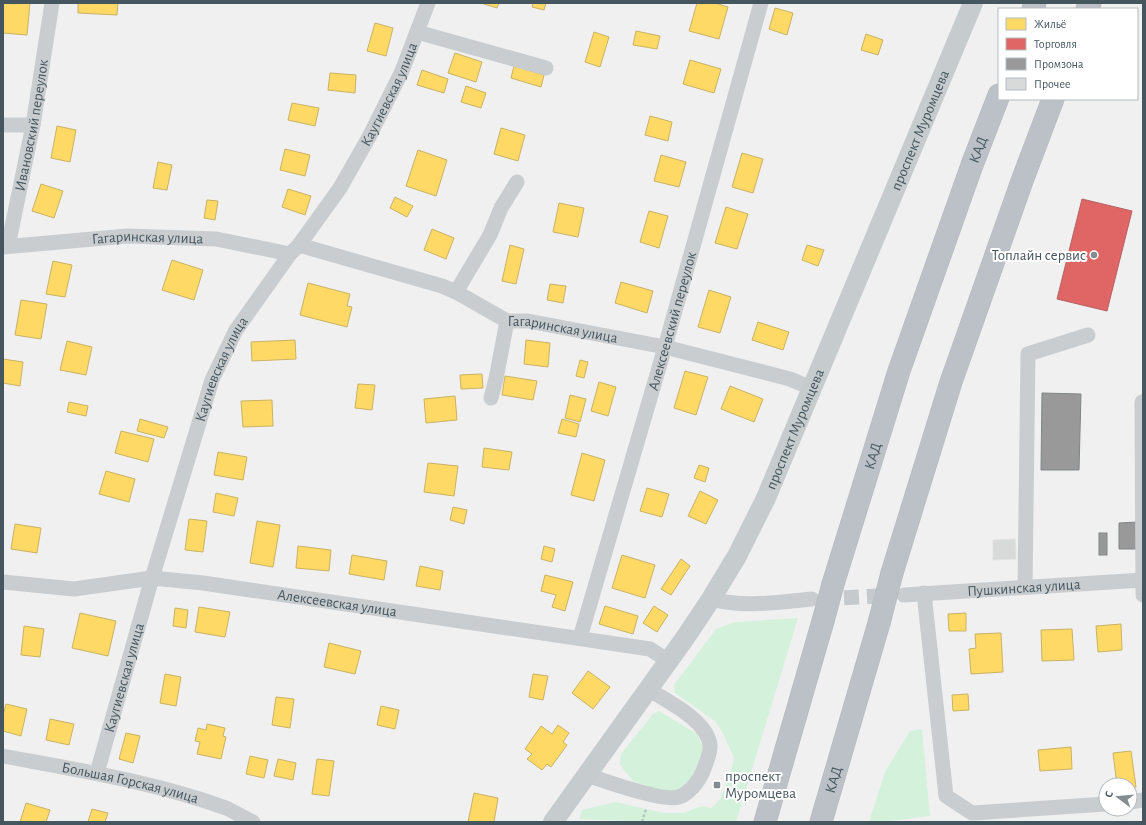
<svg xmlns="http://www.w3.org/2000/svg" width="1146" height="825" viewBox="0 0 1146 825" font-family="'Alegreya Sans',sans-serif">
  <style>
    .green { fill: #d3f1db }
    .homes { fill: #ffd966; stroke: #c8b264 }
    .shops { fill: #e06666; stroke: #b26164 }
    .industry { fill: #999; stroke: #808587 }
    .building { fill: #d8d9d9; stroke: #e2e2e3 }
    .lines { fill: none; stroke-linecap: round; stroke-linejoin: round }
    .minor-tunnel { stroke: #c6cacc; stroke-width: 15; stroke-dasharray: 15 8; stroke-linecap: butt }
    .highway-casing { stroke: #b5bbc0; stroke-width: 23 }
    .path { stroke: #b7c5bf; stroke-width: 2.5; stroke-dasharray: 3 2; stroke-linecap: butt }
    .minor { stroke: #c9cdcf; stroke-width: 15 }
    .major { stroke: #c6cbcd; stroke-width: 20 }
    .highway { stroke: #bbc1c6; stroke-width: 22 }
    .highway-bridge-casing { stroke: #b5bbc0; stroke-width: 23; stroke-linecap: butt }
    .highway-bridge { stroke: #bbc1c6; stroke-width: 22 }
    .poi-dot { fill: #828c91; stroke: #fff; stroke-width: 1.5 }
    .labels { text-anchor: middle; stroke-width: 4; stroke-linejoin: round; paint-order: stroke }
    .street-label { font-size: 15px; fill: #46565e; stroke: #fff }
    .poi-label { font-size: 15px; fill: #46565e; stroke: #fff; text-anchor: end }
  </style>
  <rect width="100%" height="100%" fill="#f1f0f0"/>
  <g class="green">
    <polygon points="798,618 736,822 627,822 624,821 579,819 582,810 615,802 664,813 683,813 702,806 712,808 720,799 729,778 734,758 723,733 715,721 675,693 674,685 716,629 736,622"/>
    <polygon points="659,711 697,734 704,749 689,783 680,791 662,792 633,781 620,765 621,754 653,714"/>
    <polygon points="922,729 930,816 882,822 869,822 885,772 910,731"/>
  </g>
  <g class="homes">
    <polygon points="3,3 30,3 27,35 3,33"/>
    <polygon points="78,3 118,3 117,15 78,13"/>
    <polygon points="481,3 499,3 497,8"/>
    <polygon points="533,3 546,3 544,10 532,7"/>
    <polygon points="697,3 715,3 728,7 719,39 689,31"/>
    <polygon points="775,8 793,13 787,35 769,29"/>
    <polygon points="375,23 393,28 386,56 367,51"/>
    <polygon points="636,31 660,36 657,49 633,45"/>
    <polygon points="594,32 609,37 600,67 585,62"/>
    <polygon points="866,34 883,40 878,55 861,50"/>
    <polygon points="455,53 482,62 476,82 448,73"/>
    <polygon points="690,60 721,69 714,93 683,84"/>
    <polygon points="514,66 544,75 541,87 511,78"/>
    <polygon points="422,70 448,79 444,93 417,85"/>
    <polygon points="330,73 356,75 355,93 328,90"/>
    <polygon points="466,86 486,93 481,108 461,102"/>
    <polygon points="292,103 319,108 315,126 288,120"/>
    <polygon points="650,116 672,122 668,141 645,135"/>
    <polygon points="57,126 76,130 70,162 51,158"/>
    <polygon points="501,128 525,135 518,161 494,154"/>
    <polygon points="285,149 310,155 305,176 280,170"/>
    <polygon points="418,150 447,160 436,196 406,186"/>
    <polygon points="742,153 763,159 753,193 732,187"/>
    <polygon points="661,155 686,162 679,187 654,181"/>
    <polygon points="158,162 172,165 167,190 153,188"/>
    <polygon points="41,184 63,191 54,218 32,211"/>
    <polygon points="288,189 311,196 305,215 282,207"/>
    <polygon points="395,197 413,206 407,217 390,208"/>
    <polygon points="207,200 218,201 215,220 204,218"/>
    <polygon points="559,203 584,208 578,237 553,232"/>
    <polygon points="726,207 748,214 737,249 715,243"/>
    <polygon points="649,211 668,216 659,248 640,242"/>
    <polygon points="432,229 454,238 446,259 424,250"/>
    <polygon points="510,245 524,249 516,284 502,281"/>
    <polygon points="807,245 824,250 818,266 802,260"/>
    <polygon points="172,260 203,270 194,300 162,290"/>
    <polygon points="53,261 72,265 65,297 46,294"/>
    <polygon points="621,282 653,291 647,313 615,303"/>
    <polygon points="308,283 350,294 347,306 352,307 347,327 300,315"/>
    <polygon points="550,284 566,286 563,303 547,300"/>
    <polygon points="709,290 731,297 720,333 698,327"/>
    <polygon points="21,300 47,304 41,339 15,335"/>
    <polygon points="758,322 789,332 783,350 752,340"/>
    <polygon points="295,340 296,359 252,361 251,342"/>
    <polygon points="526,340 550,343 548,367 524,364"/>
    <polygon points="67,341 92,347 86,375 60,370"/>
    <polygon points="3,359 23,362 20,386 3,383"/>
    <polygon points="580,360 588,362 584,378 576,376"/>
    <polygon points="685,371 708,377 696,415 674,408"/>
    <polygon points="482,374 483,388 461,389 460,375"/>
    <polygon points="505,376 537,381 533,400 502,395"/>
    <polygon points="599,382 616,387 608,416 591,411"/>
    <polygon points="358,384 375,385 372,410 355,408"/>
    <polygon points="730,386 763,399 754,422 721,409"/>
    <polygon points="570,395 586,399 580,422 565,418"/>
    <polygon points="455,396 457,420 426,423 424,399"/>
    <polygon points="272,400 273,426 243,427 241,401"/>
    <polygon points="69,402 88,406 86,416 67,412"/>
    <polygon points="140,419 168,427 164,438 137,431"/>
    <polygon points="562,419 579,424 576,437 558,433"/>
    <polygon points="121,431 154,439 148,462 115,453"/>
    <polygon points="484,448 512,452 509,470 482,467"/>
    <polygon points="218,452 247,457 243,480 214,475"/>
    <polygon points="582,453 605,460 594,501 571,495"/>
    <polygon points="428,463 458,466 454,496 424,492"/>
    <polygon points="699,465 709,468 705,482 694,478"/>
    <polygon points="106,471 135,479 129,502 99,494"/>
    <polygon points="647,488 669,494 662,517 640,511"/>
    <polygon points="700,491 718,500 706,524 688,516"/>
    <polygon points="216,493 238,498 234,516 213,512"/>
    <polygon points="453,507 467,510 464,524 450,520"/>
    <polygon points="189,519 207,521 203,552 185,550"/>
    <polygon points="257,521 280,525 273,567 250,563"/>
    <polygon points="15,524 41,528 37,553 11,549"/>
    <polygon points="298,546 331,550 329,571 296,568"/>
    <polygon points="544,546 555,549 552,562 541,559"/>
    <polygon points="352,555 387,561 384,580 349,574"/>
    <polygon points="622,555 655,565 645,598 612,588"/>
    <polygon points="681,559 690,566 671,595 661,589"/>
    <polygon points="420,566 443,571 440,590 416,586"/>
    <polygon points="545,575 573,582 565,611 552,607 556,595 541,591"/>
    <polygon points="605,606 638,616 633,634 599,624"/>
    <polygon points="654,606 668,615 657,632 643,623"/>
    <polygon points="199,607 230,612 225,637 195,632"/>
    <polygon points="175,608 188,610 186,628 173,626"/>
    <polygon points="80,613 116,621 108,656 72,648"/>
    <polygon points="966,613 966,631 949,631 948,614"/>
    <polygon points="1121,624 1122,650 1098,652 1096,626"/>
    <polygon points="24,626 44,629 40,657 21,655"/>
    <polygon points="1072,629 1074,660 1042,661 1041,630"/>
    <polygon points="1001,633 1003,672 971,674 969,649 976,648 975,634"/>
    <polygon points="329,643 361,651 355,674 324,667"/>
    <polygon points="588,671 610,687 593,709 572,693"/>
    <polygon points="165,674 181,677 176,706 160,703"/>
    <polygon points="533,674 548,676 543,700 529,697"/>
    <polygon points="968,694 969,710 953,711 952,695"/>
    <polygon points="276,697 294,699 290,728 272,725"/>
    <polygon points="6,704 27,709 21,736 3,731 3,715"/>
    <polygon points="381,706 399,710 395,729 377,725"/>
    <polygon points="50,719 74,724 69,745 46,740"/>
    <polygon points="207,724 225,728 223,736 226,737 221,759 197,754 200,742 195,741 198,728 206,730"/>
    <polygon points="558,725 569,733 563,742 567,745 551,767 547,764 542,770 527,759 532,754 525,749 541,726 552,734"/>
    <polygon points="126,733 140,736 133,763 119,759"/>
    <polygon points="1071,747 1072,769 1040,771 1038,750"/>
    <polygon points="1131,751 1136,787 1130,788 1130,785 1117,785 1113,753"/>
    <polygon points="250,756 268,760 264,778 246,774"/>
    <polygon points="278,759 296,763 293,780 274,776"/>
    <polygon points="317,759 334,761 329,796 312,794"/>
    <polygon points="474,793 498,798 494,822 468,822"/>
    <polygon points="26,803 50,810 46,822 20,822"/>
    <polygon points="92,809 108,813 105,822 88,822"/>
  </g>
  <polygon class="shops" points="1082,199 1132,211 1107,311 1057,299"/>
  <g class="industry">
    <polygon points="1042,393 1081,394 1079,470 1041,470"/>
    <polygon points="1137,522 1138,549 1119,549 1119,523"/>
    <rect x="1099" y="533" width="8" height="22"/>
  </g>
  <polygon class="building" points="1015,539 1016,559 993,560 993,540"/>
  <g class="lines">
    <polyline class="minor-tunnel" points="821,599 895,595"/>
    <g class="highway-casing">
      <g id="highway">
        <polyline points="1033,9 1035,3"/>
        <polyline points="1087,9 1090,3"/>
        <polyline points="892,573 951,382 1022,181 1053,99"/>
        <path id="s10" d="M833,584l66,-213 73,-206 27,-70"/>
        <polyline points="765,822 823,621"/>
        <path id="s11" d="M821,822l58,-199"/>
      </g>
    </g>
    <polyline class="path" points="642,822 646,809"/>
    <g class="minor">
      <polyline points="417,32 546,68"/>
      <polyline points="3,125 33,125"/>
      <path id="s1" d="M299,245l143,41 14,6 51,29h21l137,26 125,32 21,9"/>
      <path id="s2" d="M8,246l25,-121 19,-122"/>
      <path id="s3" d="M3,247l124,-11 89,3 74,15"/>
      <polyline points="456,292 490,235 501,208 517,182"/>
      <polyline points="491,398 496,379 507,321"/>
      <polyline points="1142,402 1143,595"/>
      <path id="s4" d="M3,582l71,7 78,-11 51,5 447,66 18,12"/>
      <polyline points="1025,587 1028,354 1088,335"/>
      <polyline points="924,593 946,796 972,813 1106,804"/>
      <path id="s5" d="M904,595l239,-15"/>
      <path d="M711,599c33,9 67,3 101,0"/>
      <path id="s6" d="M580,638l85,-291 96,-344"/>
      <path id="s7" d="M3,756c75,14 151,26 223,52 9,4 18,10 27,14"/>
      <path id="s8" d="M97,773l55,-195 60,-198 24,-50 54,-76 9,-9 41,-57 29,-51 33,-66 26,-68"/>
      <path d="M587,775c18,6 76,27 92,22 11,-4 20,-16 24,-26 3,-8 8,-18 7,-26 -3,-25 -42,-43 -62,-56"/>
      <polyline points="1130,802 1143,800"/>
    </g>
    <path class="major" id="s9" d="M553,822l132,-184 26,-39 26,-43 29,-58 207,-495"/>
    <use href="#highway" class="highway"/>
    <g class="highway-bridge-casing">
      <g id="highway-bridge">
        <polyline points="823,621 833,584"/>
        <polyline points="879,623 892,573"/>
      </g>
    </g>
    <use href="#highway-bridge" class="highway-bridge"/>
  </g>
  <g class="poi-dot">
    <circle cx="1094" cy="255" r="4"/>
    <rect x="713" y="781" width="8" height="8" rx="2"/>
  </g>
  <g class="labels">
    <g class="street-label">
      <text dy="5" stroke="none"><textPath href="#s8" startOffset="747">Каугиевская улица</textPath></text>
      <text dy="5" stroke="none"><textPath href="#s2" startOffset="123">Ивановский переулок</textPath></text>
      <text dy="5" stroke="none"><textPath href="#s9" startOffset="787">проспект Муромцева</textPath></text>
      <text dy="5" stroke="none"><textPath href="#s10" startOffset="458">КАД</textPath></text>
      <text dy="5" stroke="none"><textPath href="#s3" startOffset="145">Гагаринская улица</textPath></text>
      <text dy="5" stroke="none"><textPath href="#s6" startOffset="330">Алексеевский переулок</textPath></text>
      <text dy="5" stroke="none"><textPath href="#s1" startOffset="279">Гагаринская улица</textPath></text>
      <text dy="5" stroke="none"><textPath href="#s8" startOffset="423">Каугиевская улица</textPath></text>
      <text dy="5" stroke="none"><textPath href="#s9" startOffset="463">проспект Муромцева</textPath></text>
      <text dy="5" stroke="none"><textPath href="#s10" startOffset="134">КАД</textPath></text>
      <text dy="5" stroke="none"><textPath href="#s5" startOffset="120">Пушкинская улица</textPath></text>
      <text dy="5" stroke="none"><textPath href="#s4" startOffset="337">Алексеевская улица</textPath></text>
      <text dy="5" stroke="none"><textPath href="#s8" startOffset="99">Каугиевская улица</textPath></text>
      <text dy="5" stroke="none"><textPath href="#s11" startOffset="44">КАД</textPath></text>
      <text dy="5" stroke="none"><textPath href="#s7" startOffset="130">Большая Горская улица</textPath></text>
    </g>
    <g class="poi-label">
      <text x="1086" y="260">Топлайн сервис</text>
      <text x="725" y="781" text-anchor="start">проспект<tspan x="725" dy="17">Муромцева</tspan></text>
    </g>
  </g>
  <rect width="1146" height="825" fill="none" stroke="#46565e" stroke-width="8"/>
  <rect x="998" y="8" width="140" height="92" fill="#ffffff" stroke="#b5bbbf"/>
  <rect x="1006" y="18" width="20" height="12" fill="#ffd966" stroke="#b5bbbf"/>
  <text x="1034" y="28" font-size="12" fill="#46565e">Жильё</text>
  <rect x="1006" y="38" width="20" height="12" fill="#e06666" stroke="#b5bbbf"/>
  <text x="1034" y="48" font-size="12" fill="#46565e">Торговля</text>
  <rect x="1006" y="58" width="20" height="12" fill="#999999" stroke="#b5bbbf"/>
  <text x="1034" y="68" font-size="12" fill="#46565e">Промзона</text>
  <rect x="1006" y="78" width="20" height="12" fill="#d8d9d9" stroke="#b5bbbf"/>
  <text x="1034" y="88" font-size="12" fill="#46565e">Прочее</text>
  <g transform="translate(1118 797) rotate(286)"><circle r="19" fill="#ffffff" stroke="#b5bbbf"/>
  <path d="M0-3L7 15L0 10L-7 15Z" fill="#828c91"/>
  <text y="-6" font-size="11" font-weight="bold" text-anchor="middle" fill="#46565e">С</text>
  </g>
</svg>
